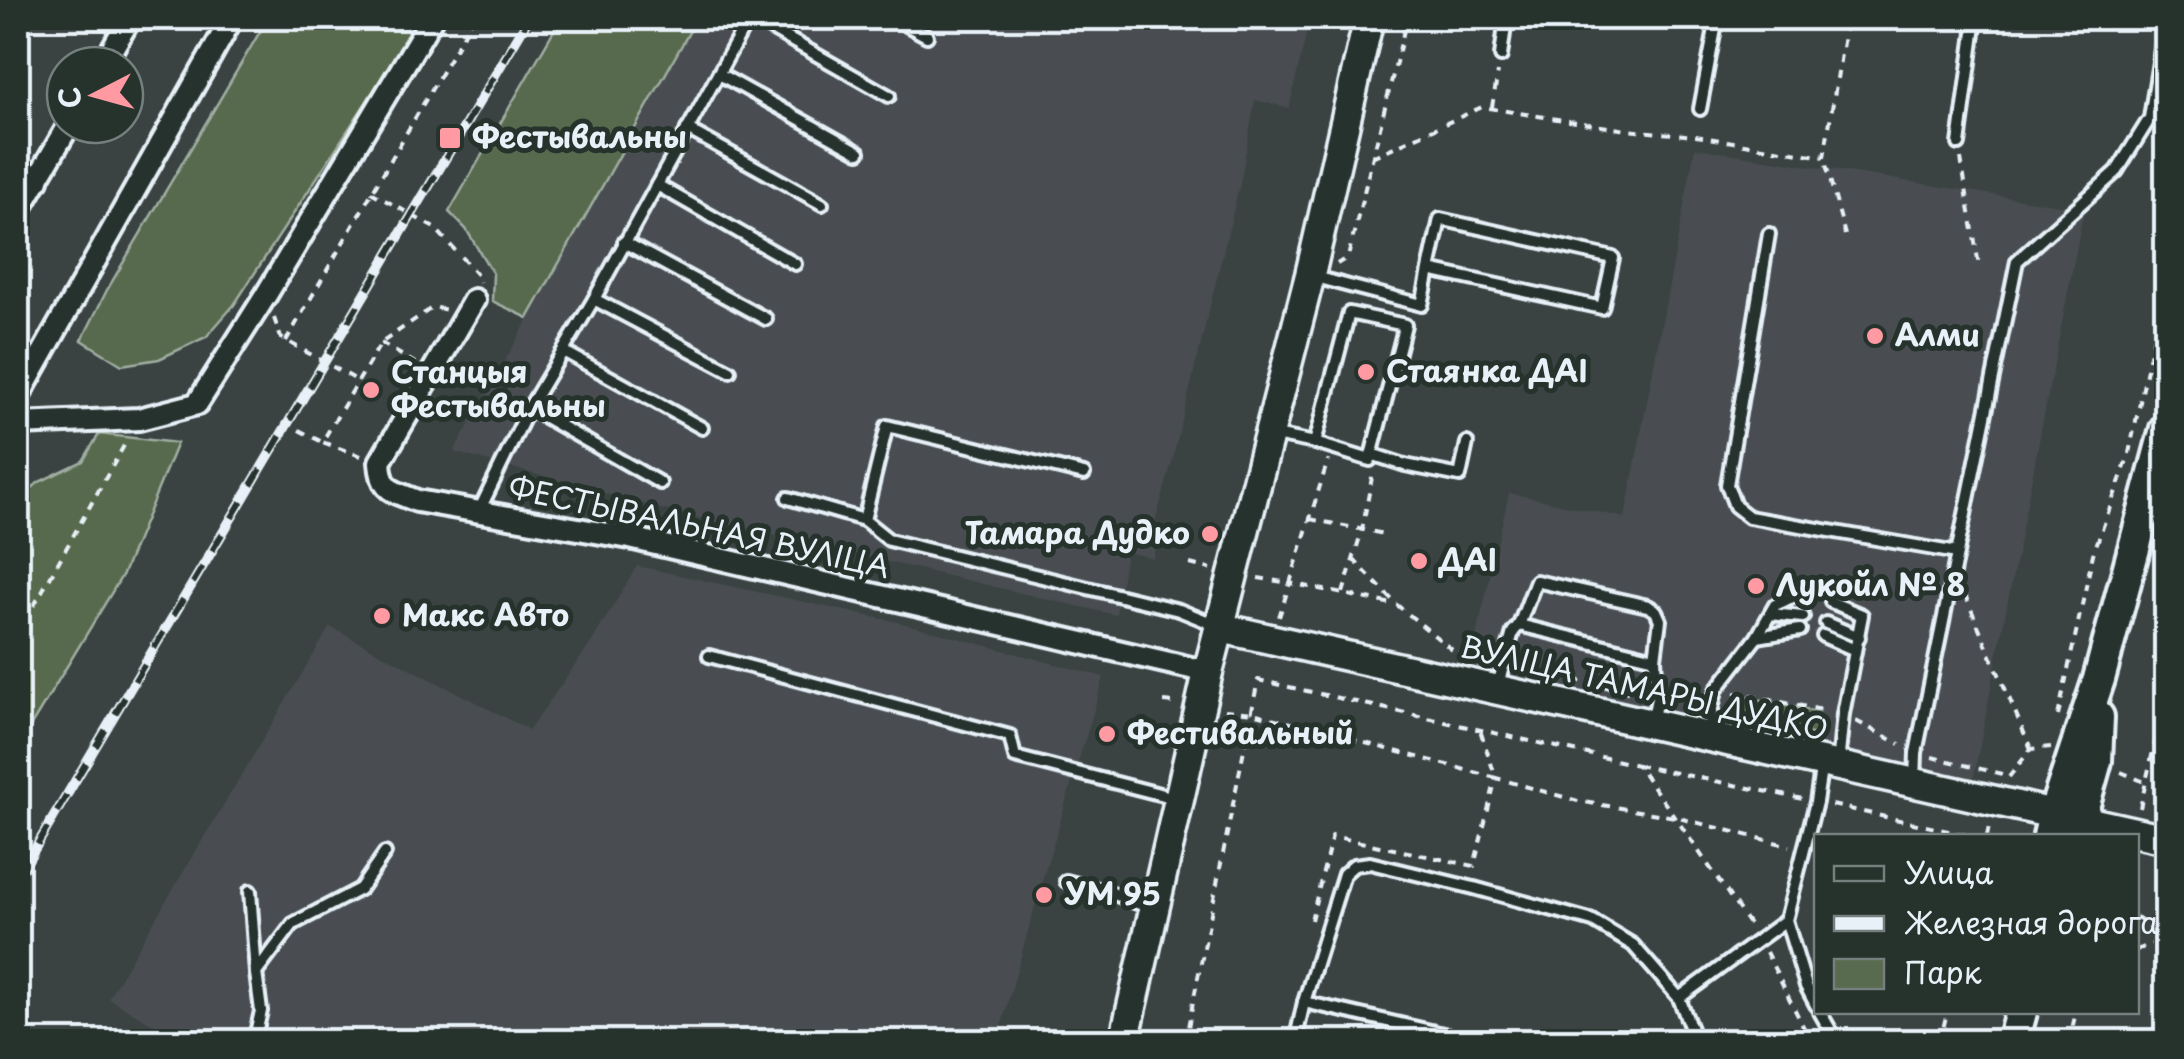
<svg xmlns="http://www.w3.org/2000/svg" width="2184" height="1059" viewBox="0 0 2184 1059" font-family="'Playpen Sans',sans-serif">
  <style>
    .built { fill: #484e51 }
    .green { fill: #596b4e; stroke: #a0aea3; stroke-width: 2.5 }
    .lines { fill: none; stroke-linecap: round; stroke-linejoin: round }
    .service-casing { stroke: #e8f1f8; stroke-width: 18 }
    .minor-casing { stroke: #e8f1f8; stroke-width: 28 }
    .tertiary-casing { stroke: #e8f1f8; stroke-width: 35 }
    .secondary-casing { stroke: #e8f1f8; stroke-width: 38 }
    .path { stroke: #e8f1f8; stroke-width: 4; stroke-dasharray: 8 8; stroke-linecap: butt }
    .service { stroke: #26332d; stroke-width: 10 }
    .minor { stroke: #26332d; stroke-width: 20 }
    .tertiary { stroke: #26332d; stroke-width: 28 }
    .secondary { stroke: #26332d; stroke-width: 30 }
    .rail-casing { stroke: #e8f1f8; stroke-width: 10 }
    .rail { stroke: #26332d; stroke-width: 6; stroke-dasharray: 19; stroke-linecap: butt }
    .poi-dot { fill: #ff9aa2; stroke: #26332d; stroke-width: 4 }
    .labels { text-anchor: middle; stroke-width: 10; stroke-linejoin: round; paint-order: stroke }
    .poi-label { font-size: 30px; font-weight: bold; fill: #e8f1f8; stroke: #26332d; text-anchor: start }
    .street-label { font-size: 30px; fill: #e8f1f8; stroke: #26332d }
  </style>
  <rect width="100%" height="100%" fill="#3a4342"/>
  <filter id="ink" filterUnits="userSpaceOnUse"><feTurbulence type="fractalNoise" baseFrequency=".01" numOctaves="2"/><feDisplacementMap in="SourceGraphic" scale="20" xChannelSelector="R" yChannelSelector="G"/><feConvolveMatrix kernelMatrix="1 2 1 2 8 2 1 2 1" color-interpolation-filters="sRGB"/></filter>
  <g filter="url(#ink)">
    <g class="built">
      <polygon points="697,18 1310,18 1289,108 1255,100 1241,179 1171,466 1152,533 1157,535 1153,558 1126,552 1116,615 665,510 454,452"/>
      <polygon points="1695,148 2084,209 1973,781 1469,668 1509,493 1625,518"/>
      <polygon points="637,566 901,623 1104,677 1044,874 997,1041 184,1042 108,998 330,627 529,730 591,643"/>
    </g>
    <g class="green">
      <polygon points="268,18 421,18 234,305 206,337 159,359 122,365 82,340 107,290"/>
      <polygon points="561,18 697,18 528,318 492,301 493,274 466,229 449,212"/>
      <polygon points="99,434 177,443 123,574 18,747 18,500 39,482 83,461"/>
      <polygon points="1745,697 1816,712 1823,723 1821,736 1735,719 1734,711 1736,701"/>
    </g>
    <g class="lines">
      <g class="service-casing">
        <g id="service">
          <polyline points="752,18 889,96"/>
          <polyline points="894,18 927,36"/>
          <polyline points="1501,56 1506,18"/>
          <polyline points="719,74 859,152"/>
          <polyline points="1700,109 1717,18"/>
          <polyline points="687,129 822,204"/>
          <polyline points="1959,144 1976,18"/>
          <polyline points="657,185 795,264"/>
          <polyline points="1769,234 1727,485 1735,506 1749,517 1957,553"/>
          <polyline points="624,242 766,319"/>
          <polyline points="1311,276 1422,305 1429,270 1602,308 1613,258 1440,219 1429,270"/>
          <polyline points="594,299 730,371"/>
          <polyline points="563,351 702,428"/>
          <polyline points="529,408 660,483"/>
          <polyline points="1270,434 1315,443 1370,460 1405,325 1349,313 1315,443"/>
          <polyline points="1371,454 1405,465 1460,476 1467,443"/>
          <polyline points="1084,474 887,426 864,520 889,540 1179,610 1216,625"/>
          <polyline points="788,498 864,520"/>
          <polyline points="479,511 529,408 594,299 749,18"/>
          <polyline points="1831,602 1862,615 1843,714 1838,765"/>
          <polyline points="1770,614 1803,617"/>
          <polyline points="1826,623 1859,637"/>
          <polyline points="1519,625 1655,658"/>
          <polyline points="1823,636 1855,650"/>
          <polyline points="1757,637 1800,630"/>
          <polyline points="709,656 1010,736 1015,757 1175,798"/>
          <polyline points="1497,688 1513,632 1519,625 1536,581 1648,606 1656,611 1660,620 1655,658 1657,698 1652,723"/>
          <polyline points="1707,732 1716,690 1757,637 1775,605 1795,596"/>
          <polyline points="1915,781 1916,753 2017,261 2117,171 2150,118 2166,18"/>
          <polyline points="1066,881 1112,893 1153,909"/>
          <polyline points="250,891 256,973 293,924 360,889 385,853"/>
          <polyline points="1679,998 1786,920"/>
          <polyline points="1304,1002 1448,1035 1465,1042"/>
          <polyline points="1816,1005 1806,986 1786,920 1816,802 1822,763"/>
          <polyline points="1820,1012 1837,1042"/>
          <polyline points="254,1042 261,1011 256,973"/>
          <polyline points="1295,1042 1304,1002 1344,874 1354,865 1370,863 1474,888 1593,921 1633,945 1679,998 1696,1042"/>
        </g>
      </g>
      <g class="minor-casing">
        <g id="minor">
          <polyline points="103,65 130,18"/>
          <polyline points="18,170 38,180"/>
          <polyline points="18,212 69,125"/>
          <path d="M474,300l-94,162c2,31 12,28 37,39l213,37 578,134"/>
          <polyline points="18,397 232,18"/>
          <polyline points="18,424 139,419 197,404 266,295 432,18"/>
        </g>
      </g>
      <g class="tertiary-casing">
        <g id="tertiary">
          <polyline points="1221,628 2166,839"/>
          <polyline points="1124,1042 1208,672 1310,275 1369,18"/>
        </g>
      </g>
      <g class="secondary-casing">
        <g id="secondary">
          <polyline points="2049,836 2054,814 2099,679 2166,429"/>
          <polyline points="2075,836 2096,761 2098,717"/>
          <polyline points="2013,1042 2021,1012"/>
        </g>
      </g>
      <g class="path">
        <polyline points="1492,107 1498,72"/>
        <polyline points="1372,157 1482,107 1626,130 1696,136 1824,157"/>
        <polyline points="1961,159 1979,266"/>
        <polyline points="371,192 436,229 479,277 480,282"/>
        <polyline points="1845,235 1824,157 1847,18"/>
        <polyline points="1337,264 1348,257 1407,18"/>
        <polyline points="274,318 281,338 355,379"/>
        <polyline points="286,341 473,18"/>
        <polyline points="381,343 415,363"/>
        <polyline points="299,430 322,442"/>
        <polyline points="361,456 322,442 381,343 433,307 447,310"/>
        <polyline points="1310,519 1384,534"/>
        <polyline points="1353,559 1397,605"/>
        <polyline points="1190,564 1210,569"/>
        <polyline points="1258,578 1290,583 1328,460"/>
        <polyline points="1343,593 1362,530 1373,472"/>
        <polyline points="1965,595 2031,749"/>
        <polyline points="1279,617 1290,583 1397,605 1456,653 1490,661"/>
        <polyline points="18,634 126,442"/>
        <polyline points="1558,676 1641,695"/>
        <polyline points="1734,693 1828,711"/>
        <polyline points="1670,696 1700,692"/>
        <polyline points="1164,702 1176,703"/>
        <polyline points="1225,710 1253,713 1496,778 1480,730"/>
        <polyline points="2058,716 2093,554 2128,458 2166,280"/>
        <polyline points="1856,721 1900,744"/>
        <polyline points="1932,757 2010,776"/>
        <polyline points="1637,765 1803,799"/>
        <polyline points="2121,772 2147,783"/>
        <polyline points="2009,777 2031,749 2051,747"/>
        <polyline points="1832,805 1971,836"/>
        <polyline points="2140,808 2166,694"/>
        <polyline points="1987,836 1990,822"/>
        <polyline points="2136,917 2166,940"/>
        <polyline points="1311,920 1332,836 1474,866 1496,778 1578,801 1675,817 1790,846"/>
        <polyline points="2136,950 2165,940"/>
        <polyline points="1766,952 1811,1042"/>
        <polyline points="1185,1042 1258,680 1637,765 1675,817 1751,927"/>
        <polyline points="1940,1042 1947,1012"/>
        <polyline points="2069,1042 2076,1012"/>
      </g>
      <use href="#service" class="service"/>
      <use href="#minor" class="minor"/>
      <use href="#tertiary" class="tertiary"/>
      <use href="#secondary" class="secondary"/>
      <g class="rail-casing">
        <polyline id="rail" points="18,877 529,18"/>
      </g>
      <use href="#rail" class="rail"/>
    </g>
  </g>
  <g class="poi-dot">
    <rect x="438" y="126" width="24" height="24" rx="5"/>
    <circle cx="1875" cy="336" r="10"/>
    <circle cx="1366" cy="372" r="10"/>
    <circle cx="371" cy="390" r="10"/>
    <circle cx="1210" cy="534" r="10"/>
    <circle cx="1419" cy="561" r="10"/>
    <circle cx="1756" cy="586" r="10"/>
    <circle cx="382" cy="616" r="10"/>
    <circle cx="1107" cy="734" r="10"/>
    <circle cx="1044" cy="895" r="10"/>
  </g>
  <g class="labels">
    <g class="poi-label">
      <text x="472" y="148">Фестывальны</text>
      <text x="1895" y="346">Алми</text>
      <text x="1386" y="382">Стаянка ДАІ</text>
      <text x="391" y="383">Станцыя<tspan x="391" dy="34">Фестывальны</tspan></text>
      <text x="1190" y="544" text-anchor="end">Тамара Дудко</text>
      <text x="1439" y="571">ДАІ</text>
      <text x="1776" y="596">Лукойл № 8</text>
      <text x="402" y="626">Макс Авто</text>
      <text x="1127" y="744">Фестивальный</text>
      <text x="1064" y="905">УМ 95</text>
    </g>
    <g class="street-label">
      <text transform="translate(699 528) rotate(12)" y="10">ФЕСТЫВАЛЬНАЯ ВУЛІЦА</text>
      <text transform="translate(1644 689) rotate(13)" y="10">ВУЛІЦА ТАМАРЫ ДУДКО</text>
    </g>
  </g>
  <rect width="2184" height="1059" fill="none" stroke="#26332d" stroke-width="60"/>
  <rect x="30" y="30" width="2124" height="999" fill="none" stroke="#e8f1f8" stroke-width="4" filter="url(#ink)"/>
  <rect x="1814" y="834" width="325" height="180" fill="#26332d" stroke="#747f7e" stroke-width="2.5"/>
  <rect x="1834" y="866" width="50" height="15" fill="#26332d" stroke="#747f7e" stroke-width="2.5"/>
  <text x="1904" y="884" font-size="30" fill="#e8f1f8">Улица</text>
  <rect x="1834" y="916" width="50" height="15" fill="#e8f1f8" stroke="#747f7e" stroke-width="2.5"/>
  <text x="1904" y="934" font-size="30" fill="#e8f1f8">Железная дорога</text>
  <rect x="1834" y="959" width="50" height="30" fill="#596b4e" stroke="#747f7e" stroke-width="2.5"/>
  <text x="1904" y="984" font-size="30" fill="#e8f1f8">Парк</text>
  <g transform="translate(95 95) rotate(264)"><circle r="48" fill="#26332d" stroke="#747f7e" stroke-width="2.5"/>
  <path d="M0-8L18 38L0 25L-18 38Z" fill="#ff9aa2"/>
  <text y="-15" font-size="28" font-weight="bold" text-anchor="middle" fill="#e8f1f8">С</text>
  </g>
</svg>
